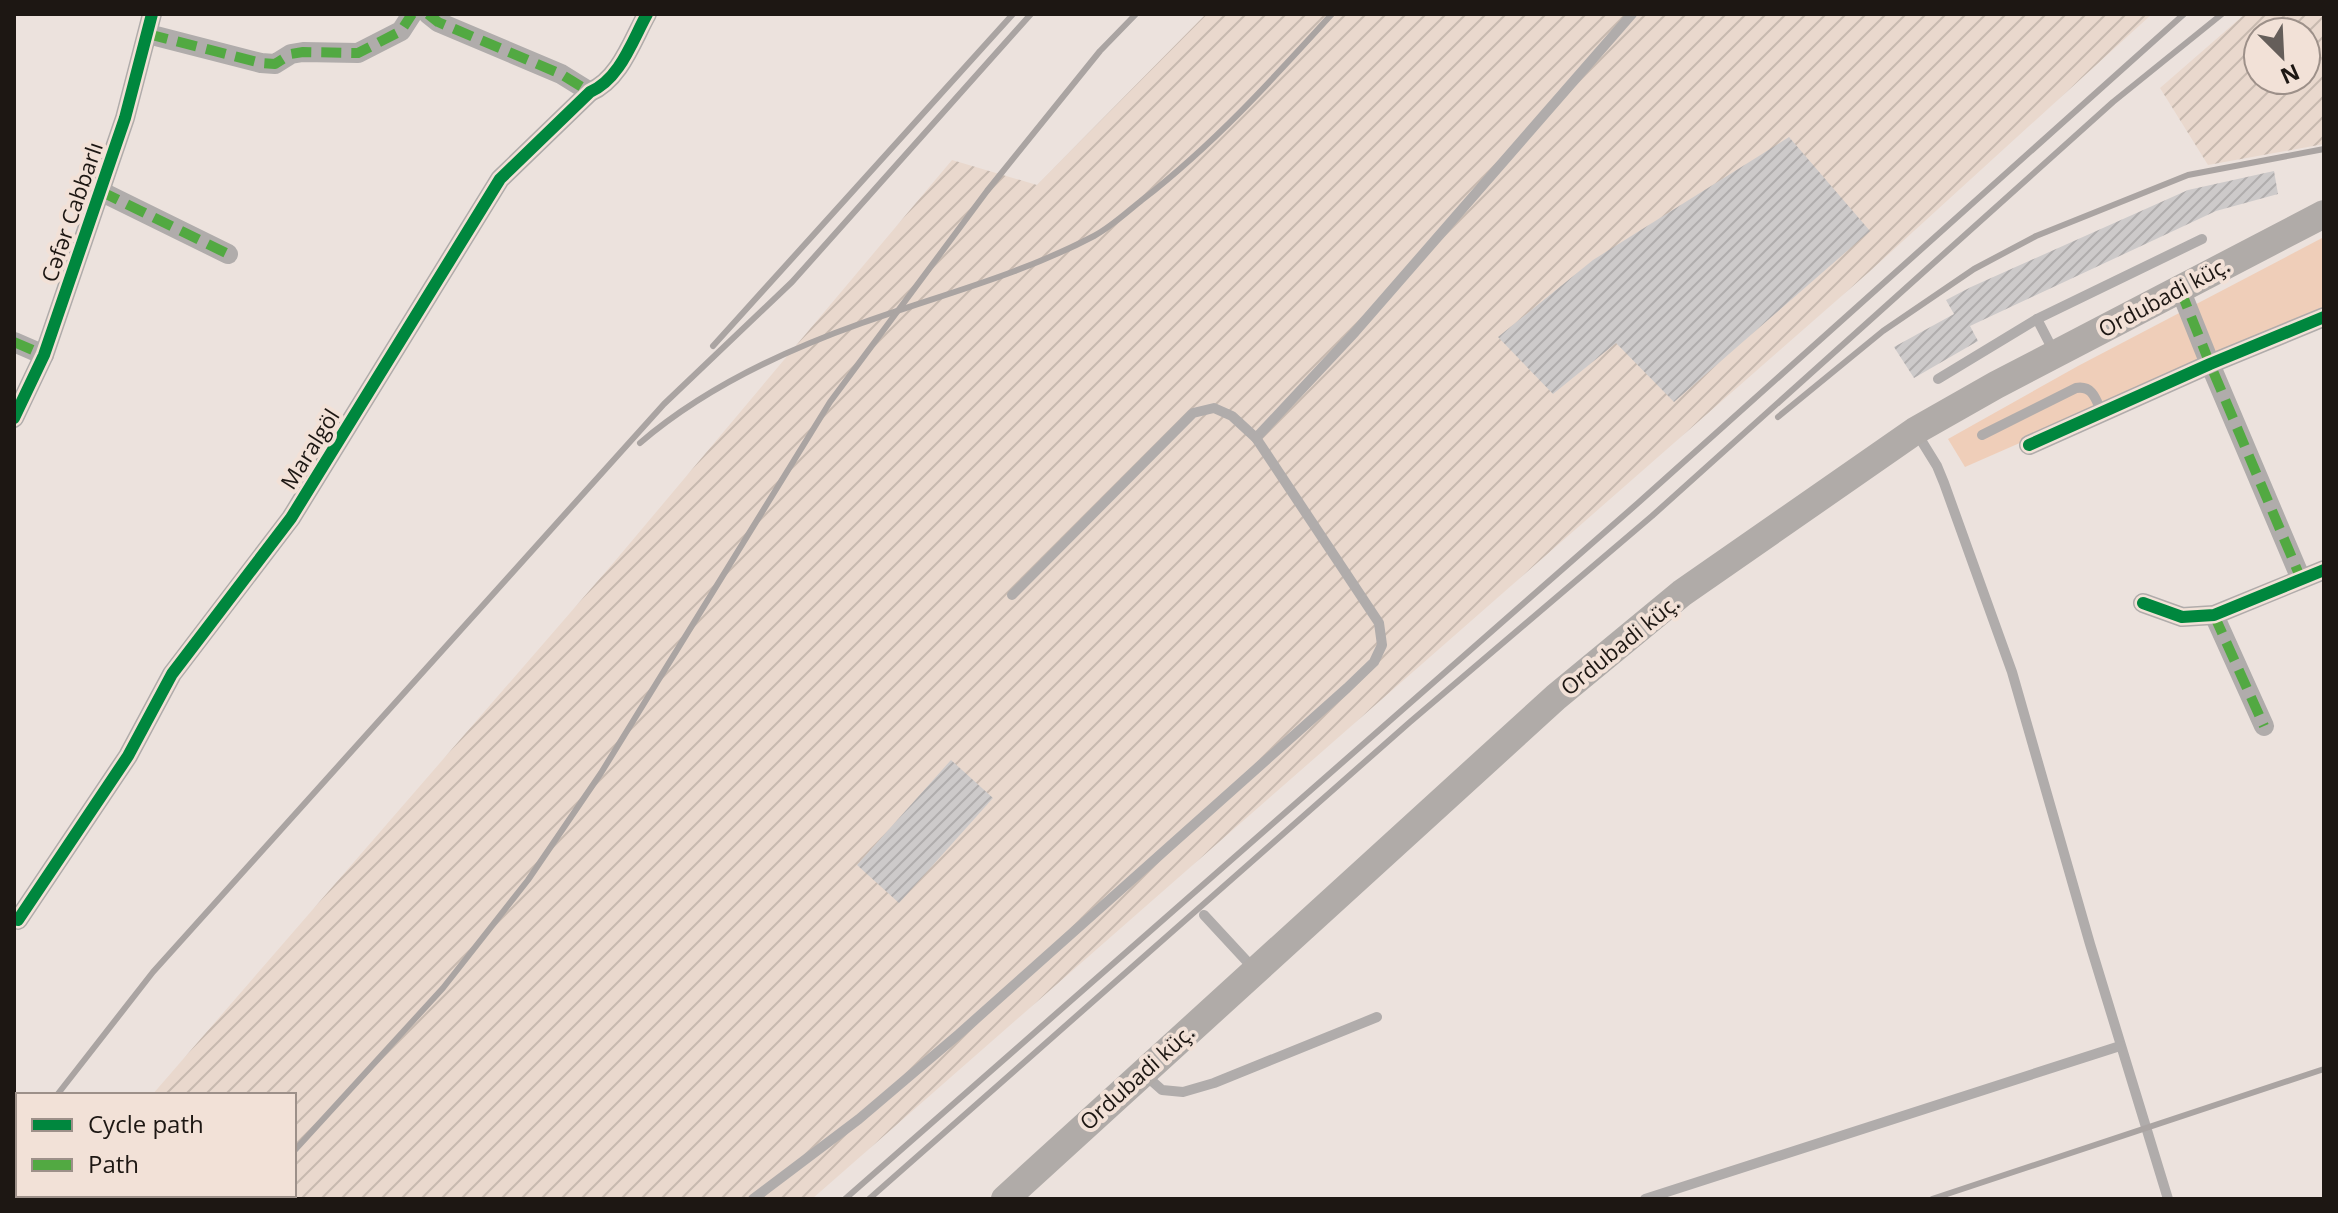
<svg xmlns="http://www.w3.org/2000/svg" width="2338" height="1213" viewBox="0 0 2338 1213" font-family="'Open Sans',sans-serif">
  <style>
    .industrial { fill: url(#industrial-furrows); fill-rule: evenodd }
    .green { fill: #efceb9 }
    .building { fill: url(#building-hatch) }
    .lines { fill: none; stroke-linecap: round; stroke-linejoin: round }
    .lane { stroke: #b0acab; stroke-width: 10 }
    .street { stroke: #b0acab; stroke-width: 20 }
    .secondary { stroke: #b0aba8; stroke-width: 28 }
    .rail { stroke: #aaa4a2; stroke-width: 6 }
    .quiet { stroke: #52a942; stroke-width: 10; stroke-dasharray: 20 10; stroke-linecap: butt }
    .cycleway-casing { stroke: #f2e1d7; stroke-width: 17 }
    .cycleway { stroke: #00873e; stroke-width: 12 }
    .labels { text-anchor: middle; stroke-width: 8; stroke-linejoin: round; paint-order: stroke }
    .street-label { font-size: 22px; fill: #1d1713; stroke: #f2e1d7 }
  </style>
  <defs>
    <pattern id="industrial-furrows" width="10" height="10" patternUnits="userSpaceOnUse" patternTransform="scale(2)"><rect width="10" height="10" fill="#e9d8cd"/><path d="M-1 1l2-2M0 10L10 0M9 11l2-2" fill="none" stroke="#c7b9af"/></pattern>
    <pattern id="building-hatch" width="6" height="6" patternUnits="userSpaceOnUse" patternTransform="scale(2)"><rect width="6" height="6" fill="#cdcaca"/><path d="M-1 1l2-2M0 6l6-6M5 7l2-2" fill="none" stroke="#b0adad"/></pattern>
  </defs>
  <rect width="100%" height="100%" fill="#ece2dd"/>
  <g class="industrial">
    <polygon points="1206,14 2152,14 1869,272 812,1199 62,1199 66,1195 294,1195 294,1095 152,1095 615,561 952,160 1037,185"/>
    <path d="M2245,14h79v130l-116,21 -48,-77zM2258,32h48v48h-48z"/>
  </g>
  <polygon class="green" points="2324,237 2324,309 1965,467 1948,439 2078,366"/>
  <g class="building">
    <polygon points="1789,137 1870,231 1674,402 1616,343 1553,394 1498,337 1593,260"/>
    <polygon points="2274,171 2278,194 2216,211 1970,326 1978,341 1914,378 1894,347 1954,314 1946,300 1971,287 2188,190"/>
    <polygon points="951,760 993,798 899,903 857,865"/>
  </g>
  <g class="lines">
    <g class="lane">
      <polyline points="2037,319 2054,352"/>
      <polyline points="1938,379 2037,319 2202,239"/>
      <polyline points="1916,432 1937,466 1944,483 2012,672 2090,944 2168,1199"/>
      <path d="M1982,435l94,-47c17,-3 20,12 26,25"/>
      <polyline points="1256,438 1355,332 1632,14"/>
      <polyline points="1204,915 1254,969"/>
      <polyline points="1144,1074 1162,1090 1183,1092 1214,1083 1377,1017"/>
      <polyline points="753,1199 859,1119 959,1034 1347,688 1374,662 1382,645 1379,623 1256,438 1232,416 1214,408 1193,413 1012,595"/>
      <polyline points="1645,1199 2120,1046"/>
    </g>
    <g class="street">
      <polyline points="428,14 438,22 561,74 590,92"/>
      <polyline points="148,34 261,63 275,64 291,54 303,52 358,53 401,31 412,14"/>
      <polyline points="100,191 228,254"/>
      <polyline points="2180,289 2210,364 2301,579"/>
      <polyline points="14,342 44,355"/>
      <polyline points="14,418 44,355 125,118 152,14"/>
      <polyline points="2029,445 2210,364 2324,317"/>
      <polyline points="2143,603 2182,617 2214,615 2324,570"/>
      <polyline points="2214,615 2264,726"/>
      <path d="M18,920l110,-164 44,-82 119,-156 209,-339 90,-87c30,-13 42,-51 57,-78"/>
    </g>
    <polyline class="secondary" points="1005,1199 1556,697 1682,593 1915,431 1996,385 2324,214"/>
    <g class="rail">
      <polyline points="713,346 1013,14"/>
      <polyline points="1778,417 1883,331 1974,269 2036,236 2188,175 2324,149"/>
      <path d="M640,443c64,-55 143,-92 222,-120 78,-28 158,-48 232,-87 17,-9 33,-24 48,-36 71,-55 130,-120 190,-186"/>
      <polyline points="57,1095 153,972 664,404 792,282 1031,14"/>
      <polyline points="14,1150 18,1144"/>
      <polyline points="294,1151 443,988 528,880 601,773 830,402 987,191 1100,51 1136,14"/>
      <polyline points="250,1199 254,1195"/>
      <polyline points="845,1199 1638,503 2184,14"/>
      <polyline points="869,1199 1410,722 1652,516 2113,102 2222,14"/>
      <polyline points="1932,1199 2324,1069"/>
    </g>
    <g class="quiet">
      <polyline points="428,14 438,22 561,74 590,92"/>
      <polyline points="148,34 261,63 275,64 291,54 303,52 358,53 401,31 412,14"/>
      <polyline points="100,191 228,254"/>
      <polyline points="2180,289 2210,364 2301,579"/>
      <polyline points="14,342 44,355"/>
      <polyline points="2214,615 2264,726"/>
    </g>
    <g class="cycleway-casing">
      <g id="cycleway">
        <polyline points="14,418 44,355 125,118 152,14"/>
        <polyline points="2029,445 2210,364 2324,317"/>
        <polyline points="2143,603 2182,617 2214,615 2324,570"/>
        <path d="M18,920l110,-164 44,-82 119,-156 209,-339 90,-87c30,-13 42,-51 57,-78"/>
      </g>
    </g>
    <use href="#cycleway" class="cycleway"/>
  </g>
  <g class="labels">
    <g class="street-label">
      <text transform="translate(72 212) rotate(-71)" y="8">Cəfər Cabbarlı</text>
      <text transform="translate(2164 297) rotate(-28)" y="8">Ordubadi küç.</text>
      <text transform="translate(310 449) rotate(-58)" y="8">Maralgöl</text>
      <text transform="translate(1620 645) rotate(-39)" y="8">Ordubadi küç.</text>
      <text transform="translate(1137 1077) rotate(-42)" y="8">Ordubadi küç.</text>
    </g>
  </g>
  <rect width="2338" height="1213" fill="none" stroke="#1d1713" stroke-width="32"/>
  <rect x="16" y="1093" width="280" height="104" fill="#f2e1d7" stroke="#9d9089" stroke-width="2"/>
  <rect x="32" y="1119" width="40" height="12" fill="#00873e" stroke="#9d9089" stroke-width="2"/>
  <text x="88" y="1133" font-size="24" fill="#1d1713">Cycle path</text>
  <rect x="32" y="1159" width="40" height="12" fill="#52a942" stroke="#9d9089" stroke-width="2"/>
  <text x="88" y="1173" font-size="24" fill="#1d1713">Path</text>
  <g transform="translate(2282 56) rotate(156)"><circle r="38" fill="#f2e1d7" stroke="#9d9089" stroke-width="2"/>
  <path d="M0-6L14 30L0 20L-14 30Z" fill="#655e5a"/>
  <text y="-12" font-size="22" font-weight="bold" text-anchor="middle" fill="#1d1713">N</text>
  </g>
</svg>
